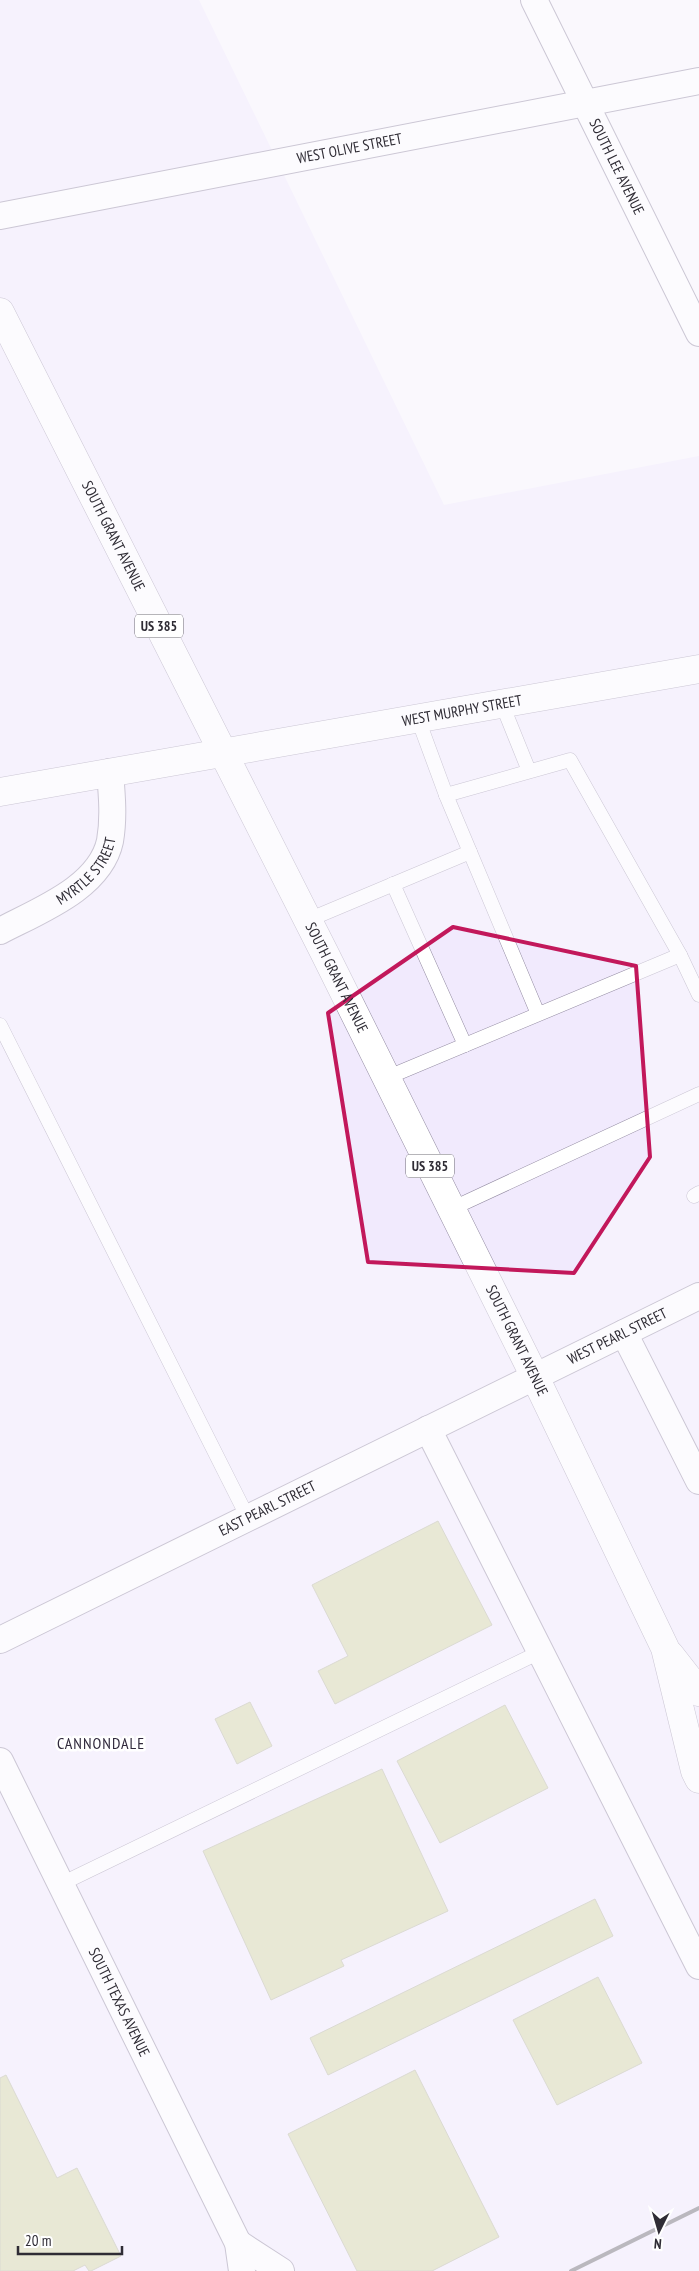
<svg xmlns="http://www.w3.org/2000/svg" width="699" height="2271" viewBox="0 0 699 2271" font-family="'PT Sans Narrow',sans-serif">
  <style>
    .built { fill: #f1eafd }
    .building { fill: #d3d5a5; stroke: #b6b79e }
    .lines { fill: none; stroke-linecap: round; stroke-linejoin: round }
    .lane-casing { stroke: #948ca3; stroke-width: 15 }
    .street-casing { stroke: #948ca3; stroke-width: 28 }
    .secondary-casing { stroke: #948ca3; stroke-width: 29 }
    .primary-casing { stroke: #948ca3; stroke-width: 29 }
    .lane { stroke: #fff; stroke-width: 14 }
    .street { stroke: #fff; stroke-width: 26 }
    .secondary { stroke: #fff; stroke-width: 28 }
    .primary { stroke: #fff; stroke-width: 28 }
    .rail { stroke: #6d6a72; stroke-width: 4 }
    .marked { fill: none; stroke: #c2185b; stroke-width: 4; stroke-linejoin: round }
    .labels { text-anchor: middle; stroke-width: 5; stroke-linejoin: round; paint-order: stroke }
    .shield { fill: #fff; stroke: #6d6b72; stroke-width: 1 }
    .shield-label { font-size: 14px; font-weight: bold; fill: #2f2c35 }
    .street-label { font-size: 15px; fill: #2f2c35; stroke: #fff }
    .neighbourhood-label { font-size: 16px; letter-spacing: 1px; fill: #30293c; stroke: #fff }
  </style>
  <rect width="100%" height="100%" fill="#faf8fd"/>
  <polygon class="built" points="0,0 199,0 444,505 699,456 699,2271 0,2271"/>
  <g class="building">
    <polygon points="438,1521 492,1625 335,1704 318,1671 348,1656 312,1585"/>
    <polygon points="250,1702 272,1746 237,1764 215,1719"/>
    <polygon points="505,1705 548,1788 440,1843 397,1761"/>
    <polygon points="382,1769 448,1911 341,1960 344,1966 271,2000 203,1851"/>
    <polygon points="595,1899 613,1936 328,2075 310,2038"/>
    <polygon points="598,1977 642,2063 557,2105 513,2020"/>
    <polygon points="415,2070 499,2237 432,2271 357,2271 288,2134"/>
    <polygon points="6,2075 57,2178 77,2168 121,2256 91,2271 89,2271 85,2265 73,2271 0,2271 0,2078"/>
  </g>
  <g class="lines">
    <g class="lane-casing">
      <g id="lane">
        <polyline points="502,704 529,771"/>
        <polyline points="418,719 446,795"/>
        <polyline points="393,884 465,1045"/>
        <polyline points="308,920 470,852"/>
        <polyline points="680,955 699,995"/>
        <polyline points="0,1025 248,1518"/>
        <polyline points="386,1078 680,955 570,760 446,795 538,1014"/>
        <polyline points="694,1196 699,1193"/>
        <polyline points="451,1209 699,1094"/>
        <polyline points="61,1884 540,1652"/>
      </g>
    </g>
    <g class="street-casing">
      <g id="street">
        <path id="s1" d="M534,0l165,333"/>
        <path id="s2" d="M0,216l699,-135"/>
        <path id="s3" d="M0,931c38,-20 100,-43 110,-90 4,-23 2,-45 0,-69"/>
        <polyline points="624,1333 699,1481"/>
        <polyline points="428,1429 699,1966"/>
        <path id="s4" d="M0,1640l699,-344"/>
        <path id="s5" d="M0,1761l238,482 4,28"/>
        <polyline points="238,2243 281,2271"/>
      </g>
    </g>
    <g class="secondary-casing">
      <g id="secondary">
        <path id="s6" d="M0,792l699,-123"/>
      </g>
    </g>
    <g class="primary-casing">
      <g id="primary">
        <path id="s7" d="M0,312l325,642 210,423 130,271 30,123 4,8"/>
        <polyline points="670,1655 699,1692"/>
      </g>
    </g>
    <use href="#lane" class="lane"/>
    <use href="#street" class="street"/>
    <use href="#secondary" class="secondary"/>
    <use href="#primary" class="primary"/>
    <polyline class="rail" points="571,2271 699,2208"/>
  </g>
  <path d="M0 0H699V2271H0ZM453,927l183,39 14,191 -76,116 -206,-11 -40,-249z" fill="#faf8fd" fill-opacity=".55" fill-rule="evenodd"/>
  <path class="marked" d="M453,927l183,39 14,191 -76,116 -206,-11 -40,-249z"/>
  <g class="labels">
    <g class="shield">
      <rect x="135" y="614.5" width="48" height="23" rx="4"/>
      <rect x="406" y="1154.5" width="48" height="23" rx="4"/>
    </g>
    <g class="shield-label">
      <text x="159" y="631">US 385</text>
      <text x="430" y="1171">US 385</text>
    </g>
    <g class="street-label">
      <text dy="5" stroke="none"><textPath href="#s2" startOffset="356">WEST OLIVE STREET</textPath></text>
      <text dy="5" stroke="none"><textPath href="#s1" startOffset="186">SOUTH LEE AVENUE</textPath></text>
      <text dy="5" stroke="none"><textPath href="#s7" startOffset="251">SOUTH GRANT AVENUE</textPath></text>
      <text dy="5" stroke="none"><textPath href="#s6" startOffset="469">WEST MURPHY STREET</textPath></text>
      <text dy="5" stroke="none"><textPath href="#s3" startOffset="108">MYRTLE STREET</textPath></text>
      <text dy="5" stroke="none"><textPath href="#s7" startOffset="746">SOUTH GRANT AVENUE</textPath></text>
      <text dy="5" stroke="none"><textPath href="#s4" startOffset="688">WEST PEARL STREET</textPath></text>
      <text dy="5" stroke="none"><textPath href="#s7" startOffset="1151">SOUTH GRANT AVENUE</textPath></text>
      <text dy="5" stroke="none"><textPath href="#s4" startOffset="298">EAST PEARL STREET</textPath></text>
      <text dy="5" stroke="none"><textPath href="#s5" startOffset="269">SOUTH TEXAS AVENUE</textPath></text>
    </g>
    <g class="neighbourhood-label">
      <text x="101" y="1749">CANNONDALE</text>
    </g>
  </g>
  <g transform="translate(659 2231) rotate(185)" stroke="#ffffff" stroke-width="4" paint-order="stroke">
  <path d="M0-4L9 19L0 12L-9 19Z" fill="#2f2c35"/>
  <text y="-8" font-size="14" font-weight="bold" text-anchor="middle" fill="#2f2c35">N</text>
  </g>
  <path d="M18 2246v8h104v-8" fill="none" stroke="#2f2c35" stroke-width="2.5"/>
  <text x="25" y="2246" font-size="15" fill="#2f2c35" stroke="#ffffff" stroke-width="4" paint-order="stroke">20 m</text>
</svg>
